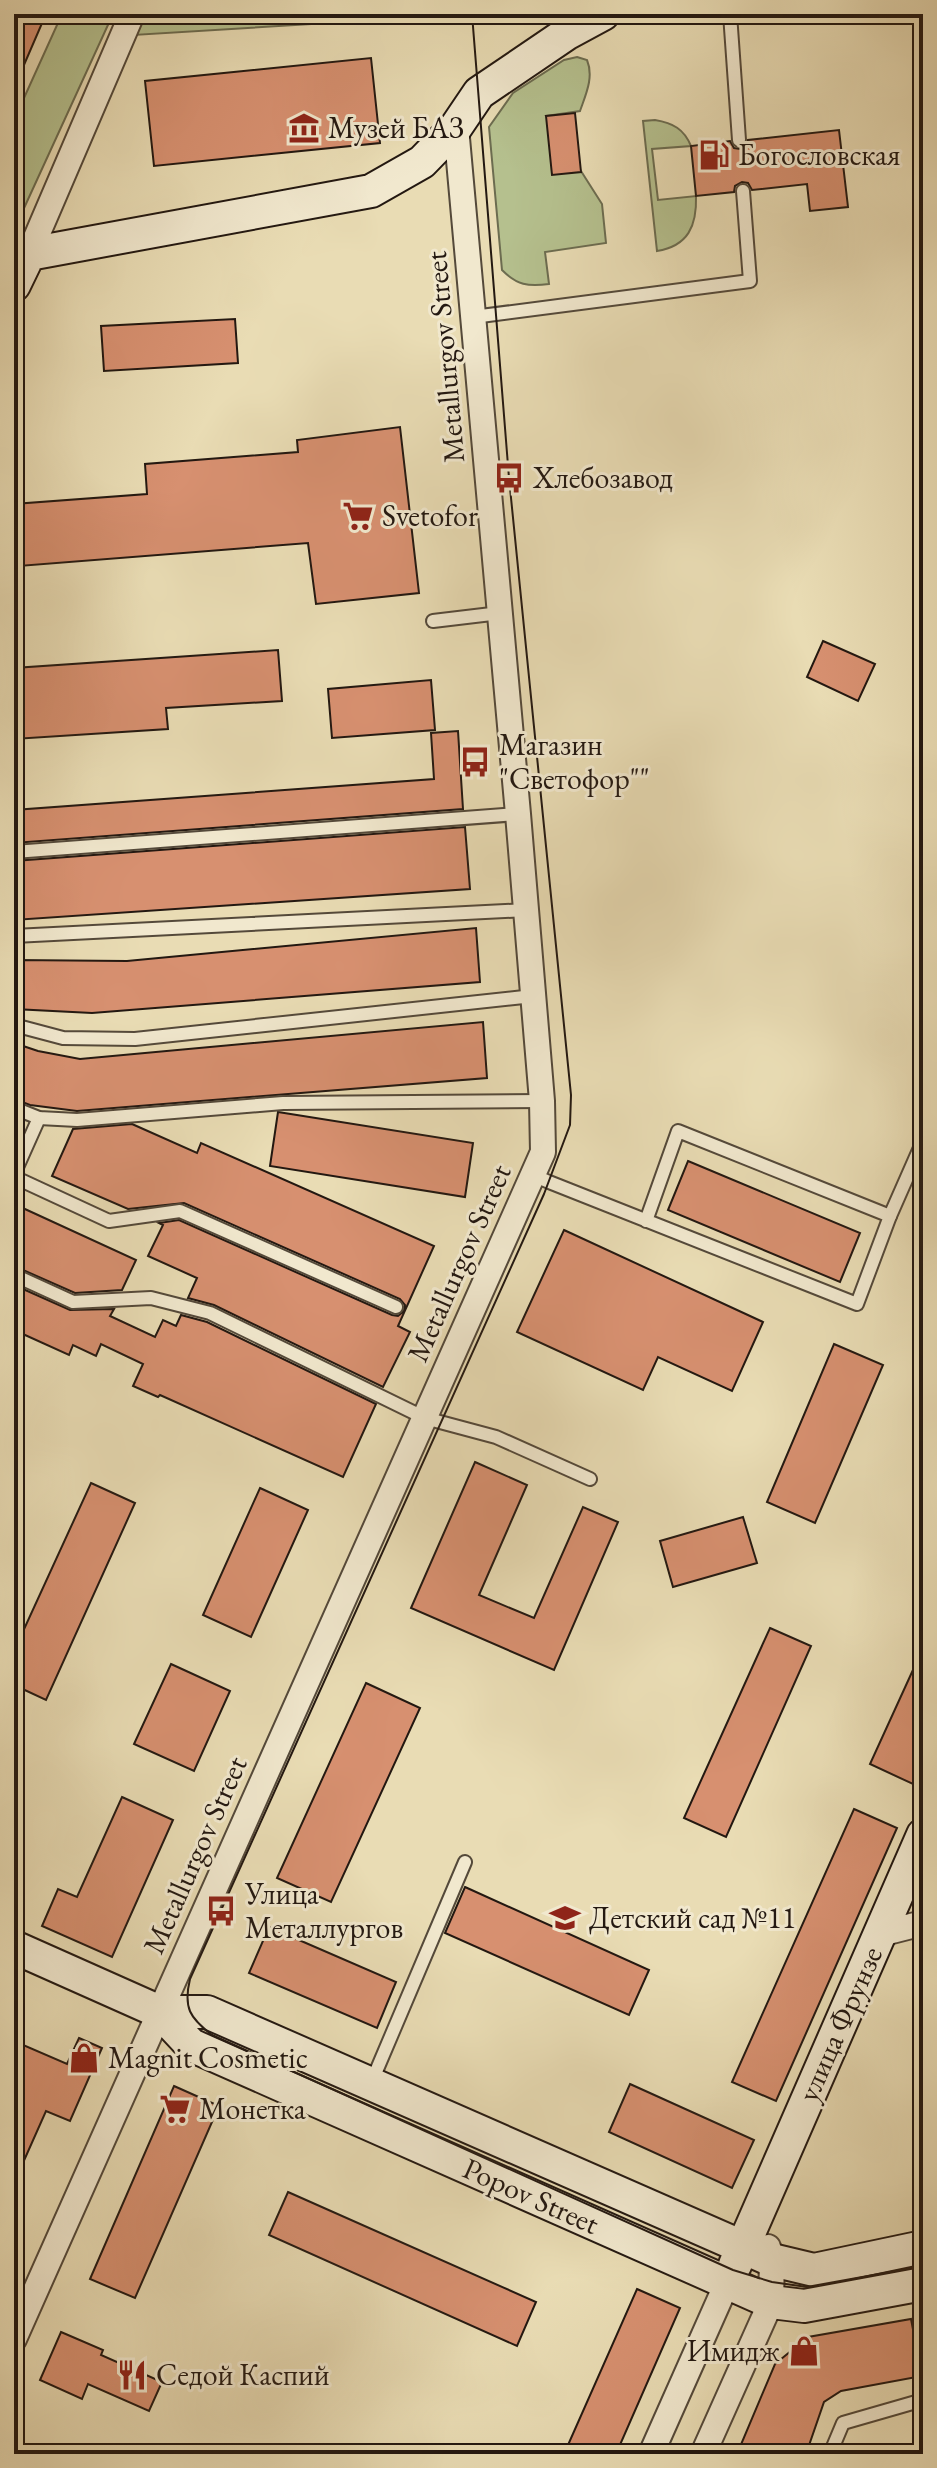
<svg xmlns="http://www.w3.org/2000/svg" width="937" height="2468" viewBox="0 0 937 2468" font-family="'EB Garamond',serif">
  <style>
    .green { fill: #b5c08e; stroke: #6c6c50; stroke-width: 2 }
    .building { fill: #d79070; stroke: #231811; stroke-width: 2 }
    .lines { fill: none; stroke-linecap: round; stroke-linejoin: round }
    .lane-casing { stroke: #54493a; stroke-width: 16 }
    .street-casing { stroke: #54493a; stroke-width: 28 }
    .secondary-casing { stroke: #231811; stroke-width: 36 }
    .lane { stroke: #f1e8ce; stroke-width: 12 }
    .street { stroke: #f1e8ce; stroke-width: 24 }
    .secondary { stroke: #f1e8ce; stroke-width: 32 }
    .tram { stroke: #231811; stroke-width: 2 }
    .labels { text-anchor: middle; stroke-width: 6; stroke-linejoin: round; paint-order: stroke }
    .poi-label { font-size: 30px; fill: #231811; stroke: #f1e8ce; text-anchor: start }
    .street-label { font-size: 30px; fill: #231811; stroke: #f1e8ce }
  </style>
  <rect width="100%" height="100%" fill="#e9dcb4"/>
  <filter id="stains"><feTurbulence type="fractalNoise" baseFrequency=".0025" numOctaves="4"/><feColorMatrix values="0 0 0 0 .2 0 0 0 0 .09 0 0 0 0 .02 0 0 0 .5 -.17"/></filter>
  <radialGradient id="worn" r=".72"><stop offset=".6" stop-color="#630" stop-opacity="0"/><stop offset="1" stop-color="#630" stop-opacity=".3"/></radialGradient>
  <g class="green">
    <polygon points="62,14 113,14 14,230 14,120"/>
    <polygon points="144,14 424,14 425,17 134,35"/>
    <path d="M577,57l10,3c7,17 -1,34 -7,51l-34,5 56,88 4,39 -61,9 4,32c-21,3 -32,1 -47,-14l-13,-143 24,-34 51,-33z"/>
    <path d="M655,120c18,3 29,9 36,26l-39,3 6,51 38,-4c1,30 -8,50 -39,55l-14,-130z"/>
  </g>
  <g class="building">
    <polygon points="14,14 46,14 14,88"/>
    <polygon points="371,58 380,143 154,166 145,81"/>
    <polygon points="575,113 581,172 552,175 546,116"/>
    <polygon points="839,130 848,207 810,211 807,184 752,190 748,183 742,182 735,186 734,192 696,196 691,146 730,141 734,148 740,149 747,145 748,140"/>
    <polygon points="235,319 238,363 104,371 101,326"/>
    <polygon points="400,427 419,593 316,604 308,543 19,566 14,504 147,494 145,464 298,452 297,440"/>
    <polygon points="823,641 875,664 858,701 807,677"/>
    <polygon points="278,650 282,701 166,708 168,729 14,739 14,668"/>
    <polygon points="431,680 435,730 332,738 328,689"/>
    <polygon points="458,731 463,809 14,843 14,810 434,779 431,733"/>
    <polygon points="465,827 470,889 14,920 14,861"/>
    <polygon points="476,928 480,982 92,1013 14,1009 14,960 127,961"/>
    <polygon points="483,1022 487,1078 77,1111 30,1105 14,1099 14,1043 38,1051 80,1059"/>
    <polygon points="278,1112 473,1143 465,1197 270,1166"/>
    <polygon points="132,1124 197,1153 201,1143 434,1246 398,1326 410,1332 383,1387 214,1305 188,1298 197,1278 148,1256 163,1225 159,1223 179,1220 392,1315 398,1316 404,1311 405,1305 400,1299 184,1203 128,1209 52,1176 73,1129"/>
    <polygon points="688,1161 860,1233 840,1282 668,1210"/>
    <polygon points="14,1204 136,1260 122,1290 75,1293 14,1266"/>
    <polygon points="564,1230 763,1322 732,1391 658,1357 643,1390 517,1332"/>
    <polygon points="14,1285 70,1310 114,1309 110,1316 155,1337 163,1320 176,1326 181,1315 207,1322 376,1404 343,1477 160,1395 158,1397 133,1386 143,1364 101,1344 96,1356 73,1345 69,1355 14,1330"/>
    <polygon points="834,1344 883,1365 815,1523 767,1502"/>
    <polygon points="475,1462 527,1485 479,1595 534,1618 583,1507 618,1522 554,1670 411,1608"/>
    <polygon points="91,1483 135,1503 46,1700 14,1685 14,1651"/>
    <polygon points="260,1488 308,1510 251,1637 203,1615"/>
    <polygon points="743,1517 757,1563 673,1587 660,1541"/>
    <polygon points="770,1628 811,1646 726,1837 684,1818"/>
    <polygon points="923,1648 923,1762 913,1784 870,1764"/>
    <polygon points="171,1664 230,1691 194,1771 134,1744"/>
    <polygon points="366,1683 420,1708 331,1902 277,1878"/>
    <polygon points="122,1797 173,1820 112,1957 42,1926 58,1889 77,1897"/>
    <polygon points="854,1809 897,1828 776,2101 732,2082"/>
    <polygon points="465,1887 649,1970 629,2015 445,1933"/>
    <polygon points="269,1927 396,1982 377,2028 249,1973"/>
    <polygon points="79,2038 102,2048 70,2121 46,2111 14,2183 14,2041 67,2064"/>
    <polygon points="630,2084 754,2140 732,2188 609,2132"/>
    <polygon points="174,2086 219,2106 135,2298 90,2279"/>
    <polygon points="288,2192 536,2302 517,2346 269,2235"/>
    <polygon points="637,2289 680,2308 616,2454 564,2454"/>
    <polygon points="911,2319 922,2376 841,2391 824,2402 806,2454 737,2454 775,2364 808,2337"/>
    <polygon points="61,2332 103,2350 101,2355 162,2382 149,2411 88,2384 82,2399 40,2380"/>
  </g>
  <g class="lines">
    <g class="lane-casing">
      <g id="lane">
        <polyline points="730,14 739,140"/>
        <polyline points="473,317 750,281 743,191"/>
        <polyline points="433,621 500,613"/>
        <polyline points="14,852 518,814"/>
        <polyline points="14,936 526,910"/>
        <polyline points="14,1025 63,1038 135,1039 533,996"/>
        <polyline points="14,1108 39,1118 77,1120 283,1103 542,1101"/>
        <polyline points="14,1174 39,1118"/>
        <polyline points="533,1175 549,1182 857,1304 890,1216 678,1131 646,1221"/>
        <polyline points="14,1177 109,1221 180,1211 396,1307"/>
        <polyline points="890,1216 923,1141"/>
        <polyline points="14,1275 73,1302 151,1298 210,1313 425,1418 496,1437 590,1479"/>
        <polyline points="372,2081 465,1862"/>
        <polyline points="830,2454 843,2423 923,2400"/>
      </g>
    </g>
    <g class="street-casing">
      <g id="street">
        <polyline points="29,254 132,14"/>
        <polyline points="880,1934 923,1923"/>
        <polyline points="14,2339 543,1152 542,1101 518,814 456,127"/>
        <polyline points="651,2454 727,2283"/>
        <polyline points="703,2454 771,2302 772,2260 768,2247"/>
      </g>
    </g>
    <g class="secondary-casing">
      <g id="secondary">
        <polyline points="14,285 29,254 371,191 422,162 456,127 479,93 566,34 603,14"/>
        <polyline points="14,1947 160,2012 191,2045 771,2302 804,2306 923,2284"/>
        <polyline points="160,2012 207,2012 772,2260 814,2270 923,2247"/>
        <polyline points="735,2265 923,1835"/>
      </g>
    </g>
    <use href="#lane" class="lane"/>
    <use href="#street" class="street"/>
    <use href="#secondary" class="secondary"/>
    <path class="tram" d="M472,14l37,464 62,617 -1,30 -26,69 -354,785c-7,29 0,39 22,56l521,235 39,12 35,5 116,-21"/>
  </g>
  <defs>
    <g id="museum-bare" transform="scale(2.4)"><path d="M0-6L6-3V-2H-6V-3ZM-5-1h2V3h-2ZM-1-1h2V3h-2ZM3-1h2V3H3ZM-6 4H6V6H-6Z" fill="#8f2418" stroke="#f1e8ce" stroke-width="2.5" paint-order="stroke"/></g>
    <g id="fuel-bare" transform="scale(2.4)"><path d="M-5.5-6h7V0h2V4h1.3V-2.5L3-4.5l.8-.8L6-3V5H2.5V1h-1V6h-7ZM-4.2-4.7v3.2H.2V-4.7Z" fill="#8f2418" stroke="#f1e8ce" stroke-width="2.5" paint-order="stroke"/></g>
    <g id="bus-bare" transform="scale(2.4)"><path d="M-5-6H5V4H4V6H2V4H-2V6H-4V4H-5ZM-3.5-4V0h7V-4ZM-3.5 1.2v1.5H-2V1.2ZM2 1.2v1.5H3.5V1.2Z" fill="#8f2418" stroke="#f1e8ce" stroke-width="2.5" paint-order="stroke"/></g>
    <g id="supermarket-bare" transform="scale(2.4)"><path d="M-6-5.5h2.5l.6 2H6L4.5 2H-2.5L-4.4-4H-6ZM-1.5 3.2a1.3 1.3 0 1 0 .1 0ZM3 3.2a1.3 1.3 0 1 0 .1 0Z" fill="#8f2418" stroke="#f1e8ce" stroke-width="2.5" paint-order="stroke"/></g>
    <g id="school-bare" transform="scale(2.4)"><path d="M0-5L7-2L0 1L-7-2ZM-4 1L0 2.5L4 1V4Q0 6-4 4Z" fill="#8f2418" stroke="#f1e8ce" stroke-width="2.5" paint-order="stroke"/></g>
    <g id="shop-bare" transform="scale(2.4)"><path d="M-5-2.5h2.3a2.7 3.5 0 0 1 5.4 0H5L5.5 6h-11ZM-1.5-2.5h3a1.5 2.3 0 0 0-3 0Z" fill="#8f2418" stroke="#f1e8ce" stroke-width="2.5" paint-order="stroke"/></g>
    <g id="restaurant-bare" transform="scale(2.4)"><path d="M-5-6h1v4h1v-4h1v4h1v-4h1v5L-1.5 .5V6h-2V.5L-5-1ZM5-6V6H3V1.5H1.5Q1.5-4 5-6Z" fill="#8f2418" stroke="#f1e8ce" stroke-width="2.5" paint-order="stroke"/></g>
  </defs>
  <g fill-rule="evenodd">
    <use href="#museum-bare" x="304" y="128"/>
    <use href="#fuel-bare" x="714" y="155"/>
    <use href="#bus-bare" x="509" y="478"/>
    <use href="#supermarket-bare" x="358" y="516"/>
    <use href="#bus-bare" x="475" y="762"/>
    <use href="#bus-bare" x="221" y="1911"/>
    <use href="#school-bare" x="565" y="1918"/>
    <use href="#shop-bare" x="84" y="2058"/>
    <use href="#supermarket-bare" x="175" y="2109"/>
    <use href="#shop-bare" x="804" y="2351"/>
    <use href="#restaurant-bare" x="132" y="2375"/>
  </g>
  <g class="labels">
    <g class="poi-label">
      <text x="328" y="138">Музей БАЗ</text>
      <text x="738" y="165">Богословская</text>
      <text x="533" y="488">Хлебозавод</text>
      <text x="382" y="526">Svetofor</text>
      <text x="499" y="755">Магазин<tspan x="499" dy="34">"Светофор""</tspan></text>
      <text x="245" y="1904">Улица<tspan x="245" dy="34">Металлургов</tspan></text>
      <text x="589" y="1928">Детский сад №11</text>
      <text x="108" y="2068">Magnit Cosmetic</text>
      <text x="199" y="2119">Монетка</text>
      <text x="780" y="2361" text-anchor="end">Имидж</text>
      <text x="156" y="2385">Седой Каспий</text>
    </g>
    <g class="street-label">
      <text transform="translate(445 357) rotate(-95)" y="10">Metallurgov Street</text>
      <text transform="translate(459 1263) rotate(-66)" y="10">Metallurgov Street</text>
      <text transform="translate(195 1855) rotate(-66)" y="10">Metallurgov Street</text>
      <text transform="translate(840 2024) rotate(-66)" y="10">улица Фрунзе</text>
      <text transform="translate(531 2196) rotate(24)" y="10">Popov Street</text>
    </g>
  </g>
  <rect width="937" height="2468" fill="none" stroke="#e9dcb4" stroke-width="48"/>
  <rect x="16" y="16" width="905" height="2436" fill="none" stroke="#231811" stroke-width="4"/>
  <rect x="24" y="24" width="889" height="2420" fill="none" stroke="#231811" stroke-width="2"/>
  <rect width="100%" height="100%" filter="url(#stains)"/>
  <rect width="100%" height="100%" fill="url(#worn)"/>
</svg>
